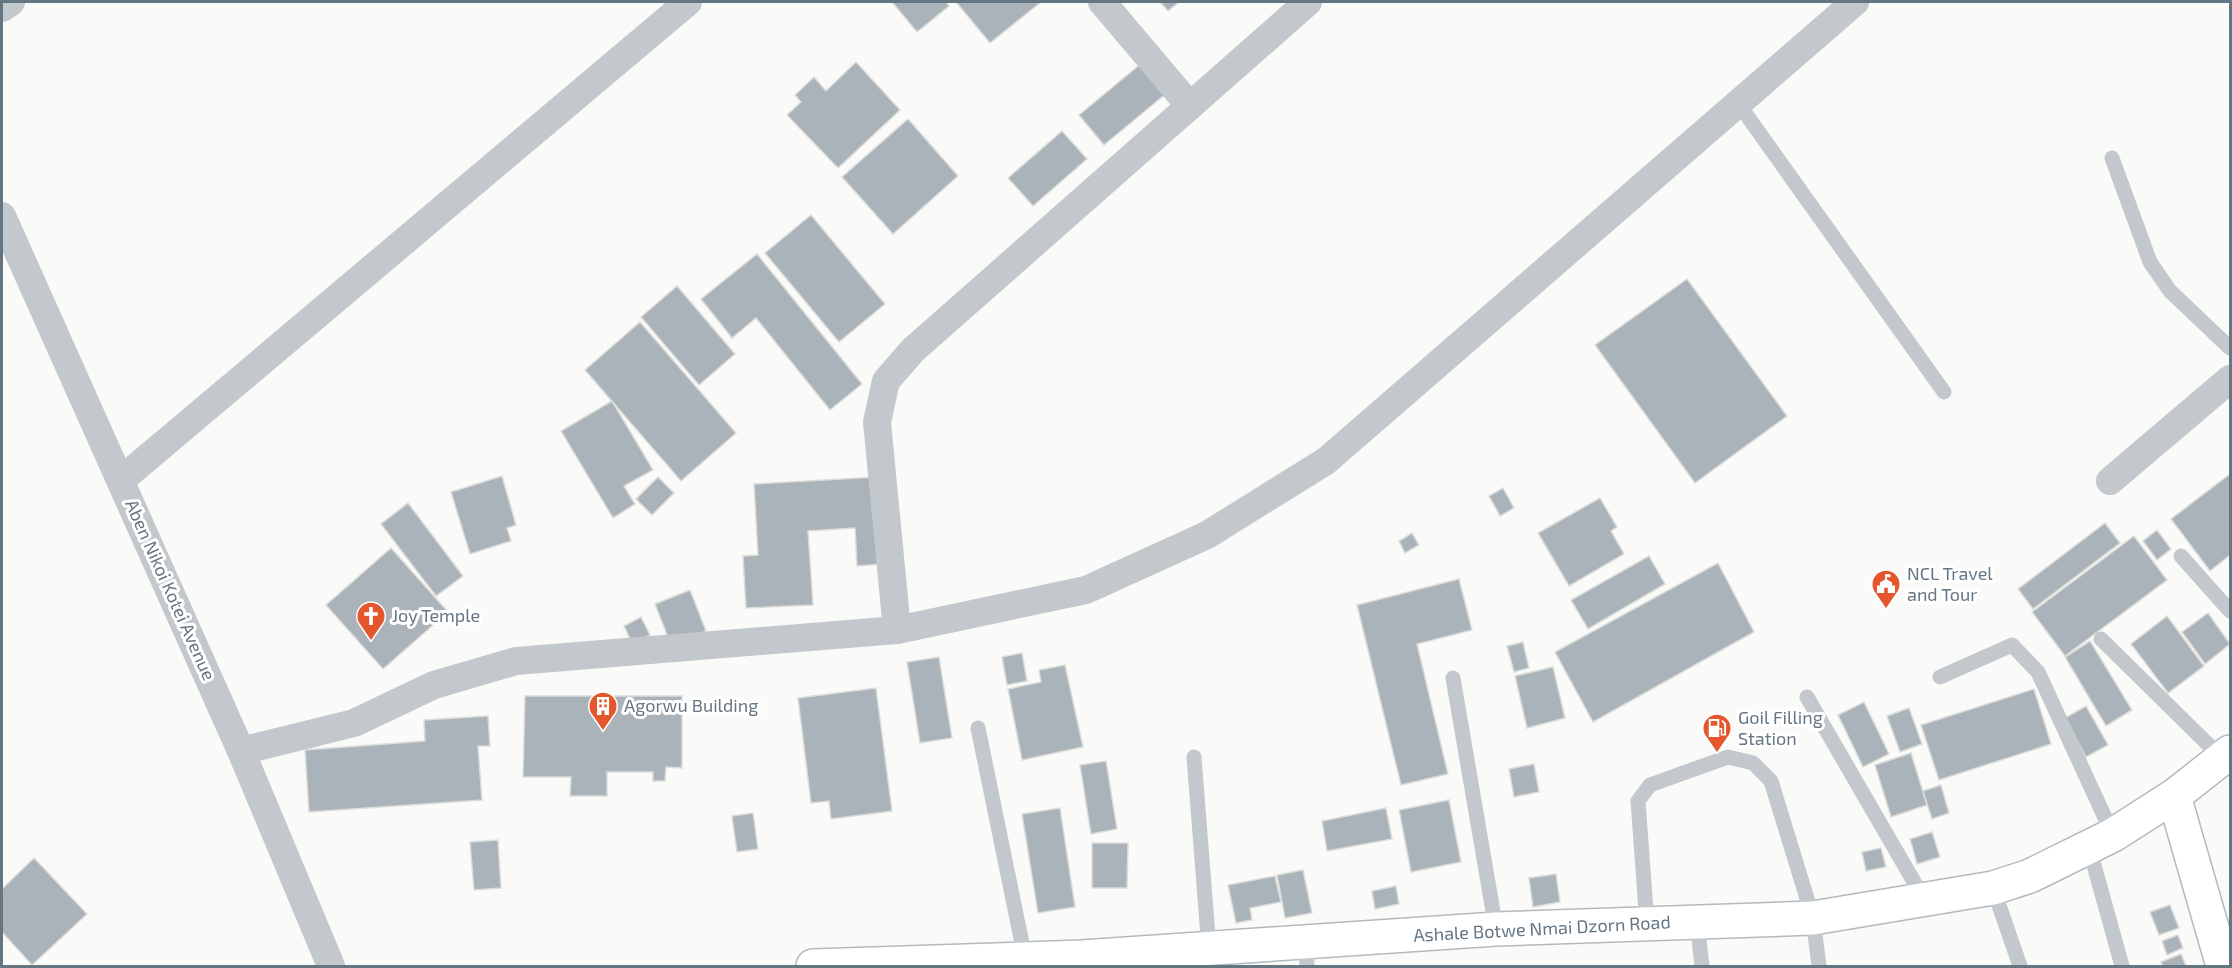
<svg xmlns="http://www.w3.org/2000/svg" width="2232" height="968" viewBox="0 0 2232 968" font-family="'Exo 2',sans-serif">
  <style>
    .building { fill: #aab3b9; stroke: #dcdcda; stroke-width: 1.5 }
    .lines { fill: none; stroke-linecap: round; stroke-linejoin: round }
    .secondary-casing { stroke: #b3babf; stroke-width: 36 }
    .lane { stroke: #c3c8cc; stroke-width: 15 }
    .street { stroke: #c3c8cc; stroke-width: 28 }
    .secondary { stroke: #fff; stroke-width: 33 }
    .labels { text-anchor: middle; stroke-width: 6; stroke-linejoin: round; paint-order: stroke }
    .poi-label { font-size: 18px; fill: #657683; stroke: #fff; text-anchor: start }
    .street-label { font-size: 18px; fill: #657683; stroke: #fff }
  </style>
  <rect width="100%" height="100%" fill="#fafaf8"/>
  <g class="building">
    <polygon points="892,2 946,2 949,6 917,32"/>
    <polygon points="956,2 1041,2 990,43"/>
    <polygon points="1160,2 1179,2 1168,11"/>
    <polygon points="856,62 900,110 838,168 787,115 801,102 795,95 814,77 826,91"/>
    <polygon points="1143,62 1168,92 1104,145 1079,115"/>
    <polygon points="908,119 958,176 893,234 842,177"/>
    <polygon points="1062,131 1087,159 1033,206 1008,178"/>
    <polygon points="811,215 885,304 839,342 765,253"/>
    <polygon points="757,254 862,384 830,410 756,318 732,338 701,299"/>
    <polygon points="1687,279 1787,416 1695,483 1595,345"/>
    <polygon points="677,286 735,354 699,385 641,317"/>
    <polygon points="640,322 736,433 681,481 585,370"/>
    <polygon points="612,401 653,470 624,486 635,504 613,518 561,431"/>
    <polygon points="2230,474 2230,555 2210,571 2171,519"/>
    <polygon points="502,476 516,525 507,528 511,541 470,554 451,492"/>
    <polygon points="658,477 674,493 652,515 636,499"/>
    <polygon points="877,477 882,564 857,566 855,528 808,531 813,605 746,608 743,556 758,555 754,484"/>
    <polygon points="1503,488 1514,508 1500,516 1489,496"/>
    <polygon points="1600,498 1617,527 1611,531 1624,554 1569,586 1538,533"/>
    <polygon points="408,503 463,576 436,596 381,524"/>
    <polygon points="2105,523 2120,543 2033,609 2018,589"/>
    <polygon points="2157,530 2171,549 2157,560 2143,541"/>
    <polygon points="1412,533 1419,545 1405,553 1399,541"/>
    <polygon points="2134,536 2167,580 2065,656 2032,612"/>
    <polygon points="391,548 448,612 383,669 326,605"/>
    <polygon points="1649,556 1665,584 1588,629 1571,600"/>
    <polygon points="1718,563 1754,632 1593,722 1555,652"/>
    <polygon points="1459,579 1472,630 1417,644 1448,774 1401,785 1357,605"/>
    <polygon points="690,590 706,631 671,645 655,604"/>
    <polygon points="2208,613 2230,644 2205,664 2182,632"/>
    <polygon points="2167,616 2204,666 2168,693 2131,644"/>
    <polygon points="641,617 650,635 632,643 624,626"/>
    <polygon points="2090,641 2132,710 2106,726 2065,657"/>
    <polygon points="1523,642 1529,668 1514,672 1507,646"/>
    <polygon points="1022,653 1027,681 1007,685 1002,657"/>
    <polygon points="939,657 952,738 920,743 907,662"/>
    <polygon points="1065,665 1083,747 1022,760 1008,689 1041,682 1039,670"/>
    <polygon points="1553,667 1565,718 1527,728 1515,676"/>
    <polygon points="876,688 892,811 831,819 829,801 811,803 798,698"/>
    <polygon points="2034,689 2051,744 1939,780 1921,725"/>
    <polygon points="525,696 682,696 682,768 666,767 665,781 653,781 653,772 607,772 607,796 570,796 571,777 523,777"/>
    <polygon points="1864,702 1889,754 1863,767 1838,715"/>
    <polygon points="2086,706 2108,745 2086,757 2065,718"/>
    <polygon points="1909,708 1922,744 1900,752 1887,716"/>
    <polygon points="488,716 490,746 478,746 482,800 309,812 305,750 425,741 424,720"/>
    <polygon points="1911,753 1927,805 1891,817 1875,765"/>
    <polygon points="1106,761 1117,829 1091,834 1080,765"/>
    <polygon points="1534,764 1539,792 1514,797 1509,769"/>
    <polygon points="1941,785 1949,813 1932,819 1923,791"/>
    <polygon points="1449,800 1461,862 1411,872 1399,810"/>
    <polygon points="1060,808 1075,907 1038,913 1022,814"/>
    <polygon points="1386,808 1392,839 1327,851 1322,821"/>
    <polygon points="753,813 758,849 737,852 732,816"/>
    <polygon points="1932,832 1940,857 1917,864 1910,839"/>
    <polygon points="498,840 501,888 474,890 470,842"/>
    <polygon points="1092,843 1128,843 1127,888 1092,888"/>
    <polygon points="1881,848 1886,867 1866,871 1862,852"/>
    <polygon points="34,858 87,914 32,965 2,932 2,889"/>
    <polygon points="1303,870 1312,913 1285,918 1277,875"/>
    <polygon points="1556,874 1560,902 1533,907 1529,878"/>
    <polygon points="1275,876 1281,902 1250,908 1252,920 1236,923 1228,885"/>
    <polygon points="1396,886 1399,904 1375,909 1372,891"/>
    <polygon points="2170,905 2179,928 2159,935 2150,912"/>
    <polygon points="2178,935 2183,948 2167,955 2162,941"/>
    <polygon points="2181,954 2186,966 2163,966 2161,962"/>
  </g>
  <g class="lines">
    <g class="secondary-casing">
      <g id="secondary">
        <polyline points="2174,796 2223,966"/>
        <polyline points="813,966 1082,957 1496,929 1813,918 1993,888 2030,876 2113,835 2174,796 2230,752"/>
      </g>
    </g>
    <g class="lane">
      <polyline points="1738,103 1944,392"/>
      <polyline points="2112,158 2150,262 2170,291 2230,348"/>
      <polyline points="2181,556 2230,611"/>
      <polyline points="2101,639 2223,759"/>
      <polyline points="1940,677 2012,645 2038,672 2113,835"/>
      <polyline points="1453,678 1496,929"/>
      <polyline points="1807,697 1924,899"/>
      <polyline points="978,728 1025,958"/>
      <polyline points="1194,757 1209,949"/>
      <polyline points="2089,847 2122,966"/>
      <polyline points="1993,888 2020,966"/>
      <polyline points="1697,922 1702,966"/>
      <polyline points="1647,924 1638,801 1650,785 1728,757 1753,763 1771,781 1813,918 1819,966"/>
      <polyline points="1306,942 1307,966"/>
    </g>
    <g class="street">
      <polyline points="1102,2 1190,106"/>
      <polyline points="2,8 11,2"/>
      <polyline points="2,216 241,751 331,966"/>
      <polyline points="121,480 688,2"/>
      <polyline points="2110,481 2230,379"/>
      <polyline points="897,630 877,422 886,381 913,350 1308,2"/>
      <polyline points="241,751 354,723 434,685 516,661 897,630 1086,590 1207,535 1326,461 1855,2"/>
    </g>
    <use href="#secondary" class="secondary"/>
  </g>
  <defs>
    <g id="civic-pin" transform="scale(1.5)"><path d="M0 17L-7.5 6A9.5 9.5 0 1 1 7.5 6Z" fill="#e4572e" stroke="#fff"/><path d="M-.6-6.5H3V-4.5H.6V-3L4-1V1h2V6H-6V1h2V-1L-.6-3ZM-1.2 2.5V6h2.4V2.5Z" fill="#fff"/></g>
    <g id="church-pin" transform="scale(1.5)"><path d="M0 17L-7.5 6A9.5 9.5 0 1 1 7.5 6Z" fill="#e4572e" stroke="#fff"/><path d="M-1.2-6h2.4v3.5h3.3v2.4h-3.3V6h-2.4V-.1h-3.3v-2.4h3.3Z" fill="#fff"/></g>
    <g id="building-pin" transform="scale(1.5)"><path d="M0 17L-7.5 6A9.5 9.5 0 1 1 7.5 6Z" fill="#e4572e" stroke="#fff"/><path d="M-4-6H4V6H1V3H-1V6H-4ZM-2.5-4.3h1.7v1.8h-1.7ZM.8-4.3h1.7v1.8H.8ZM-2.5-1h1.7V.8h-1.7ZM.8-1h1.7V.8H.8Z" fill="#fff"/></g>
    <g id="fuel-pin" transform="scale(1.5)"><path d="M0 17L-7.5 6A9.5 9.5 0 1 1 7.5 6Z" fill="#e4572e" stroke="#fff"/><path d="M-5.5-6h7V0h2V4h1.3V-2.5L3-4.5l.8-.8L6-3V5H2.5V1h-1V6h-7ZM-4.2-4.7v3.2H.2V-4.7Z" fill="#fff"/></g>
  </defs>
  <g fill-rule="evenodd">
    <use href="#civic-pin" x="1886" y="584"/>
    <use href="#church-pin" x="371" y="616"/>
    <use href="#building-pin" x="603" y="706"/>
    <use href="#fuel-pin" x="1717" y="728"/>
  </g>
  <g class="labels">
    <g class="poi-label">
      <text x="1907" y="580">NCL Travel<tspan x="1907" dy="21">and Tour</tspan></text>
      <text x="392" y="622">Joy Temple</text>
      <text x="624" y="712">Agorwu Building</text>
      <text x="1738" y="724">Goil Filling<tspan x="1738" dy="21">Station</tspan></text>
    </g>
    <g class="street-label">
      <text transform="translate(170 590) rotate(66)" y="6">Aben Nikoi Kotei Avenue</text>
      <text transform="translate(1542 929) rotate(-3)" y="6">Ashale Botwe Nmai Dzorn Road</text>
    </g>
  </g>
  <rect width="2232" height="968" fill="none" stroke="#657683" stroke-width="6"/>
</svg>
